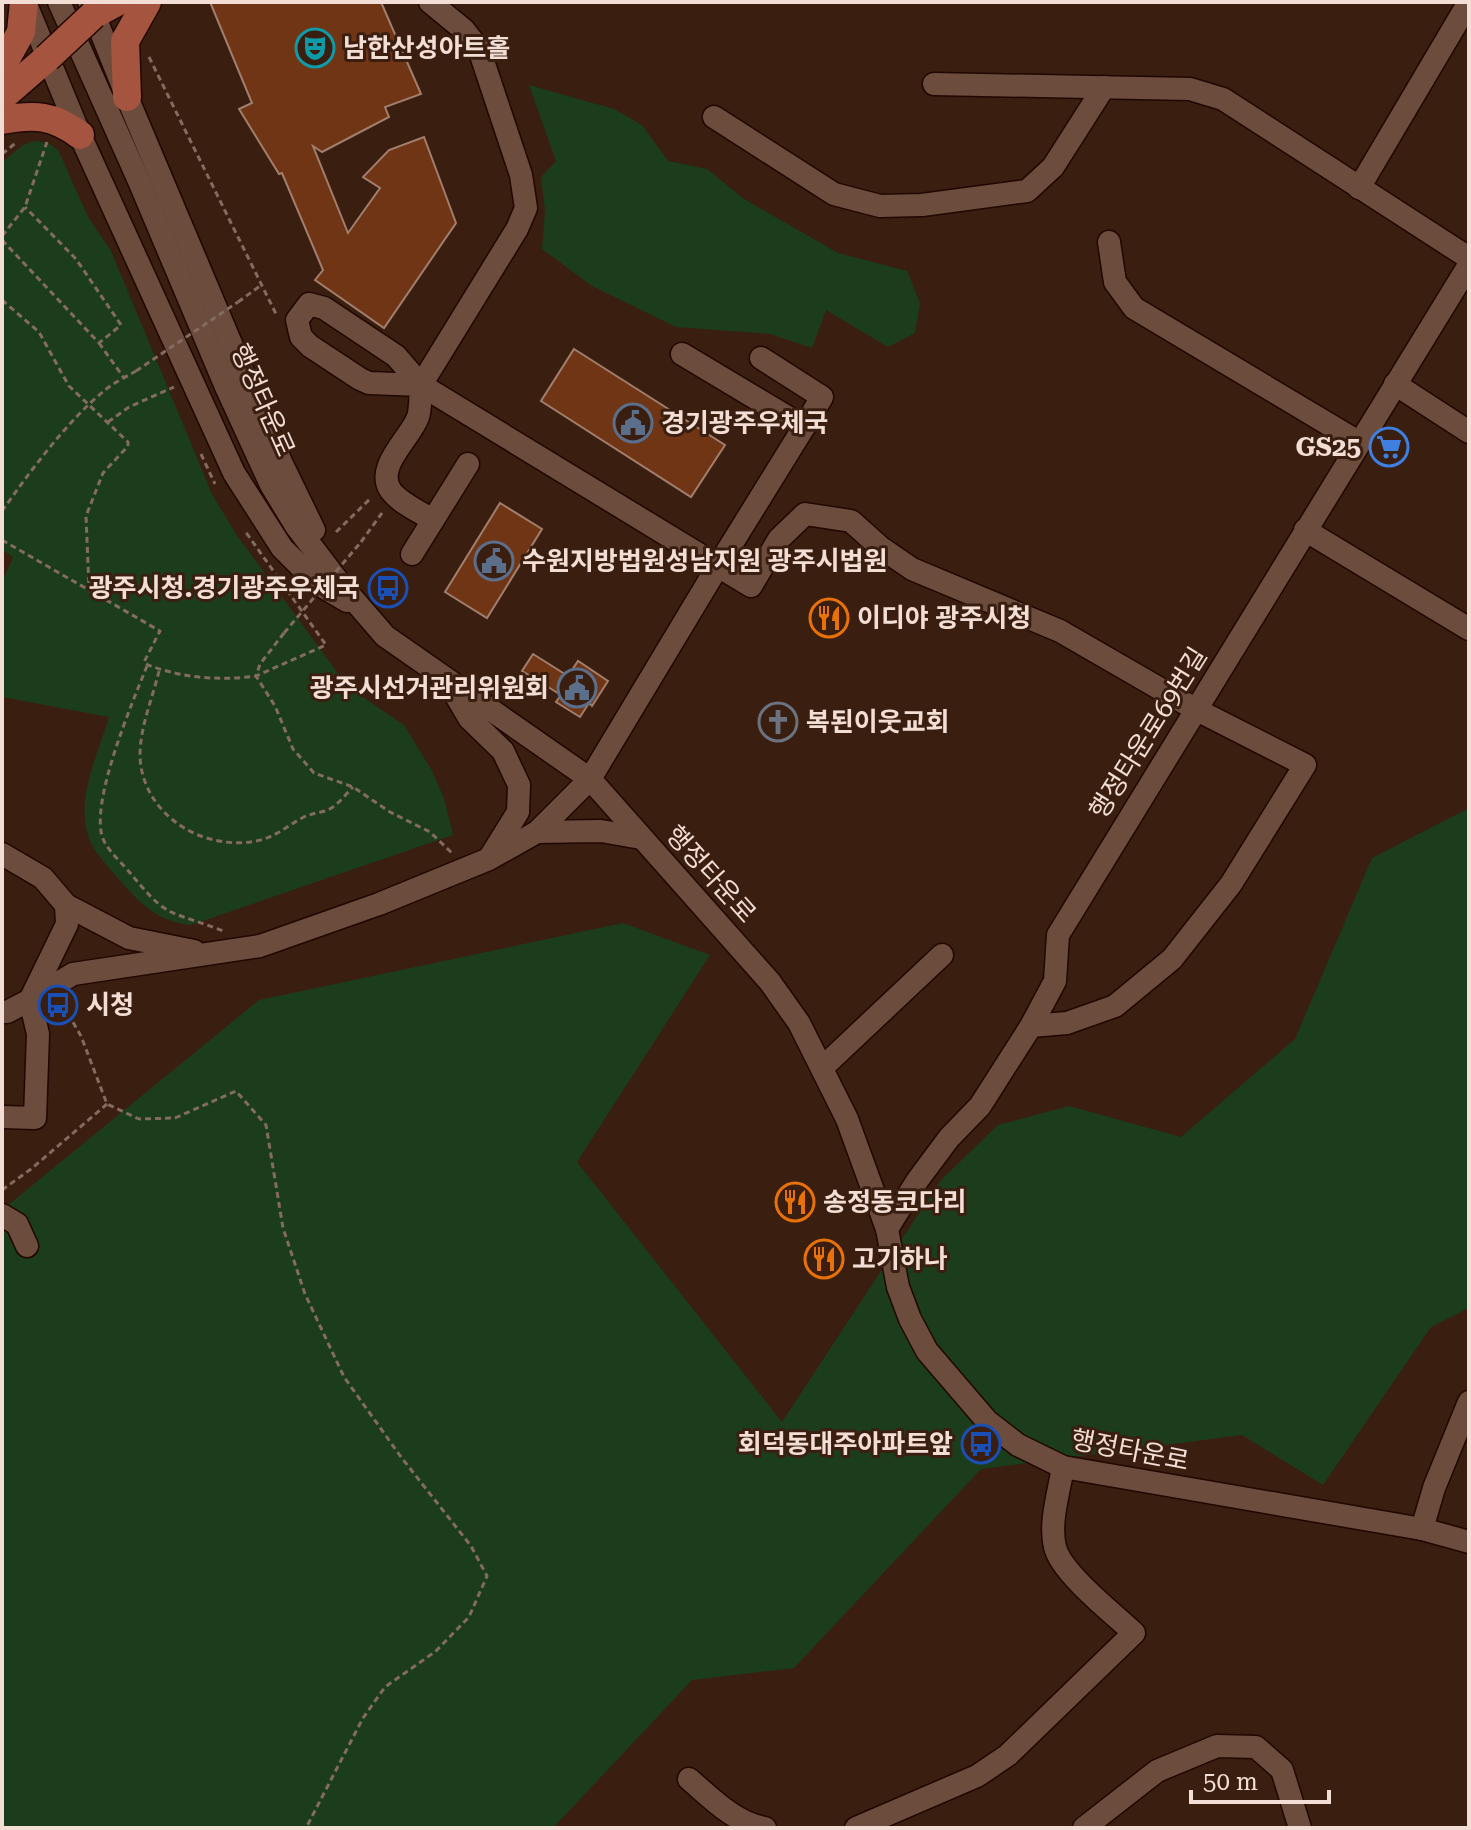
<svg xmlns="http://www.w3.org/2000/svg" width="1471" height="1830" viewBox="0 0 1471 1830" font-family="'Roboto Serif','Noto Sans KR',serif">
  <style>
    .green { fill: #1c3d1b }
    .building { fill: #703515; stroke: #a17e6d; stroke-width: 2 }
    .lines { fill: none; stroke-linecap: round; stroke-linejoin: round }
    .minor-casing { stroke: #200700; stroke-width: 25 }
    .major-casing { stroke: #200700; stroke-width: 31 }
    .path { stroke: #836b5f; stroke-width: 3; stroke-dasharray: 6 4; stroke-linecap: butt }
    .minor { stroke: #6c4c3d; stroke-width: 22 }
    .major { stroke: #a4543f; stroke-width: 28 }
    .major-bridge-casing { stroke: #200700; stroke-width: 31; stroke-linecap: butt }
    .path-bridge { stroke: #836b5f; stroke-width: 3; stroke-dasharray: 6 4; stroke-linecap: butt }
    .major-bridge { stroke: #a4543f; stroke-width: 28 }
    .labels { text-anchor: middle; stroke-width: 6; stroke-linejoin: round; paint-order: stroke }
    .poi-label { font-size: 26px; font-weight: bold; fill: #f2ded5; stroke: #3a1e10; text-anchor: start }
    .street-label { font-size: 26px; fill: #f2ded5; stroke: #3a1e10 }
  </style>
  <rect width="100%" height="100%" fill="#3a1e10"/>
  <g class="green">
    <polygon points="529,85 614,109 642,125 668,161 707,169 744,199 838,253 907,271 920,303 915,333 888,347 826,310 812,348 770,334 676,327 592,286 542,249 545,211 541,177 556,161"/>
    <path d="M33,141l15,2 10,7 30,67 23,34 101,243 24,40 101,138 23,23 44,30 28,46 12,27 9,37 -262,90c-29,-3 -47,-17 -66,-39 -10,-11 -20,-22 -28,-33 -29,-41 0,-95 12,-136l-107,-20v-115l11,-25 -11,-7v-388l21,-17z"/>
    <polygon points="1469,808 1469,1308 1431,1327 1323,1485 1242,1435 981,1469 794,1668 692,1680 553,1828 2,1828 2,1210 259,1000 623,923 710,955 577,1162 782,1422 940,1181 998,1125 1069,1106 1181,1137 1295,1039 1372,858"/>
  </g>
  <g class="building">
    <polygon points="210,2 381,2 421,94 385,107 389,117 322,152 313,146 348,233 380,188 363,177 389,150 424,137 456,223 384,328 315,280 323,270 282,173 279,174 239,109 252,103"/>
    <polygon points="574,349 725,445 691,497 541,401"/>
    <polygon points="500,503 542,529 487,618 445,592"/>
    <polygon points="533,654 568,676 578,661 608,681 592,706 589,703 580,717 556,702 561,695 522,671"/>
  </g>
  <g class="lines">
    <g class="minor-casing">
      <g id="minor">
        <polyline points="25,2 80,135 234,473 282,548 318,584 347,601"/>
        <polyline points="59,2 139,181 226,387 271,485 296,526 341,585 385,636 590,779 770,982 799,1023 847,1119 887,1229 898,1287 910,1319 927,1351 987,1421 1018,1445 1063,1467 1422,1529 1469,1542"/>
        <polyline points="89,2 127,97 281,462 314,530"/>
        <polyline points="934,84 1190,89 1223,99 1469,258"/>
        <polyline points="714,117 834,194 880,206 922,205 1027,191 1053,167 1104,87"/>
        <polyline points="1359,188 1469,2"/>
        <polyline points="1109,242 1115,282 1134,308 1360,443"/>
        <polyline points="682,354 804,427 718,566 751,586 779,539 805,514 851,521 880,547 912,569 1060,631 1195,709 1305,765 1231,884 1172,959 1115,1006 1067,1023 1031,1026"/>
        <polyline points="761,358 822,397 804,427"/>
        <polyline points="1395,384 1469,432"/>
        <path d="M421,385l-52,-2 -9,-4 -50,-33 -9,-9 -4,-17 12,-16 15,4 72,48 25,29c-1,10 0,23 -3,32 -8,22 -44,50 -27,74 9,12 29,21 42,29"/>
        <polyline points="1305,530 1469,629"/>
        <polyline points="412,554 468,464"/>
        <polyline points="452,689 469,718 503,751 519,785 518,812 490,857"/>
        <polyline points="537,832 601,831 641,838"/>
        <polyline points="2,854 43,878 66,905 129,938 194,951"/>
        <polyline points="2,1012 7,1012 30,1000 67,924 66,905"/>
        <polyline points="822,1068 942,955"/>
        <polyline points="2,1117 35,1118 38,1034 30,1000 73,974 260,946 379,904 489,859 537,832 590,779 718,566 421,385 517,229 526,208 521,175 479,49 464,30 430,2"/>
        <polyline points="2,1215 17,1224 27,1246"/>
        <polyline points="887,1229 917,1181 949,1138 980,1106 1031,1026 1055,981 1058,935 1469,265"/>
        <polyline points="1422,1529 1434,1488 1469,1402"/>
        <path d="M689,1779c22,19 46,44 76,49"/>
        <path d="M856,1828l121,-52 31,-21 126,-122c-20,-19 -73,-60 -79,-86 -6,-24 4,-55 8,-80"/>
        <polyline points="1084,1828 1157,1771 1217,1746 1256,1747 1282,1770 1300,1828"/>
      </g>
    </g>
    <g class="major-casing">
      <g id="major">
        <polyline points="93,15 117,2"/>
        <polyline points="2,66 21,32 24,2"/>
        <polyline points="2,97 47,58"/>
        <polyline points="127,97 125,41 147,2"/>
        <path d="M2,120c33,-6 51,-5 78,15"/>
      </g>
    </g>
    <g class="path">
      <polyline points="149,57 277,316"/>
      <polyline points="2,154 17,142"/>
      <polyline points="2,236 25,207 47,142"/>
      <polyline points="2,240 99,343 121,325 76,259 25,207"/>
      <polyline points="2,300 39,332 69,386 128,442 128,446 103,473 86,516 89,588"/>
      <polyline points="238,302 260,286"/>
      <polyline points="99,343 124,378"/>
      <polyline points="108,422 129,407 174,387"/>
      <polyline points="201,454 215,484"/>
      <path d="M2,511c27,-38 65,-90 102,-120 9,-8 22,-14 32,-20"/>
      <polyline points="336,532 371,498"/>
      <path d="M2,540l158,91 -16,31 4,3c35,13 71,16 108,11l70,-31 -81,-114"/>
      <polyline points="361,542 382,513"/>
      <polyline points="284,633 260,664 256,676 275,706 293,749 314,773 353,787 390,812 430,832 453,854"/>
      <path d="M147,666c-14,35 -60,142 -43,175 6,12 19,23 27,33 12,14 24,30 40,38 16,7 35,12 52,19"/>
      <path d="M159,671c-7,30 -23,65 -18,96 10,56 72,87 123,72 15,-5 25,-14 38,-21 8,-4 15,-5 23,-7 12,-4 20,-16 28,-24"/>
      <polyline points="63,1005 81,1036 107,1104 139,1119 175,1118 236,1091 266,1125 283,1228 305,1294 344,1377 401,1457 471,1546 487,1576 469,1617 436,1651 385,1687 363,1718 306,1828"/>
      <polyline points="2,1190 31,1169 107,1104"/>
    </g>
    <use href="#minor" class="minor"/>
    <use href="#major" class="major"/>
    <g class="major-bridge-casing">
      <polyline id="major-bridge" points="47,58 93,15"/>
    </g>
    <g class="path-bridge">
      <polyline points="136,371 238,302"/>
      <polyline points="284,633 361,542"/>
    </g>
    <use href="#major-bridge" class="major-bridge"/>
  </g>
  <defs>
    <g id="theatre-ring" transform="scale(2)"><circle r="9.5" fill="#3a1e10" stroke="#0f9aa8" stroke-width="1.5"/><path d="M-5-5.5Q0-4 5-5.5V0Q5 5 0 6Q-5 5-5 0ZM-3.3-2.5H-1v1.5H-3.3ZM1-2.5H3.3v1.5H1ZM-2.8 1Q0 5.5 2.8 1Z" fill="#0f9aa8"/></g>
    <g id="civic-ring" transform="scale(2)"><circle r="9.5" fill="#3a1e10" stroke="#5c6f8a" stroke-width="1.5"/><path d="M-.6-6.5H3V-4.5H.6V-3L4-1V1h2V6H-6V1h2V-1L-.6-3ZM-1.2 2.5V6h2.4V2.5Z" fill="#5c6f8a"/></g>
    <g id="supermarket-ring" transform="scale(2)"><circle r="9.5" fill="#3a1e10" stroke="#3f7fe0" stroke-width="1.5"/><path d="M-6-5.5h2.5l.6 2H6L4.5 2H-2.5L-4.4-4H-6ZM-1.5 3.2a1.3 1.3 0 1 0 .1 0ZM3 3.2a1.3 1.3 0 1 0 .1 0Z" fill="#3f7fe0"/></g>
    <g id="bus-ring" transform="scale(2)"><circle r="9.5" fill="#3a1e10" stroke="#1a4fb4" stroke-width="1.5"/><path d="M-5-6H5V4H4V6H2V4H-2V6H-4V4H-5ZM-3.5-4V0h7V-4ZM-3.5 1.2v1.5H-2V1.2ZM2 1.2v1.5H3.5V1.2Z" fill="#1a4fb4"/></g>
    <g id="restaurant-ring" transform="scale(2)"><circle r="9.5" fill="#3a1e10" stroke="#e8710a" stroke-width="1.5"/><path d="M-5-6h1v4h1v-4h1v4h1v-4h1v5L-1.5 .5V6h-2V.5L-5-1ZM5-6V6H3V1.5H1.5Q1.5-4 5-6Z" fill="#e8710a"/></g>
    <g id="church-ring" transform="scale(2)"><circle r="9.5" fill="#3a1e10" stroke="#6b7280" stroke-width="1.5"/><path d="M-1.2-6h2.4v3.5h3.3v2.4h-3.3V6h-2.4V-.1h-3.3v-2.4h3.3Z" fill="#6b7280"/></g>
  </defs>
  <g fill-rule="evenodd">
    <use href="#theatre-ring" x="315" y="48"/>
    <use href="#civic-ring" x="633" y="423"/>
    <use href="#supermarket-ring" x="1389" y="447"/>
    <use href="#civic-ring" x="494" y="561"/>
    <use href="#bus-ring" x="388" y="588"/>
    <use href="#restaurant-ring" x="829" y="618"/>
    <use href="#civic-ring" x="577" y="688"/>
    <use href="#church-ring" x="778" y="722"/>
    <use href="#bus-ring" x="58" y="1005"/>
    <use href="#restaurant-ring" x="795" y="1202"/>
    <use href="#restaurant-ring" x="824" y="1259"/>
    <use href="#bus-ring" x="981" y="1444"/>
  </g>
  <g class="labels">
    <g class="poi-label">
      <text x="343" y="57">남한산성아트홀</text>
      <text x="661" y="432">경기광주우체국</text>
      <text x="1361" y="456" text-anchor="end">GS25</text>
      <text x="522" y="570">수원지방법원성남지원 광주시법원</text>
      <text x="360" y="597" text-anchor="end">광주시청.경기광주우체국</text>
      <text x="857" y="627">이디야 광주시청</text>
      <text x="549" y="697" text-anchor="end">광주시선거관리위원회</text>
      <text x="806" y="731">복된이웃교회</text>
      <text x="86" y="1014">시청</text>
      <text x="823" y="1211">송정동코다리</text>
      <text x="852" y="1268">고기하나</text>
      <text x="953" y="1453" text-anchor="end">회덕동대주아파트앞</text>
    </g>
    <g class="street-label">
      <text transform="translate(263 400) rotate(66)" y="9">행정타운로</text>
      <text transform="translate(1148 733) rotate(-58)" y="9">행정타운로69번길</text>
      <text transform="translate(711 874) rotate(48)" y="9">행정타운로</text>
      <text transform="translate(1130 1450) rotate(11)" y="9">행정타운로</text>
    </g>
  </g>
  <rect width="1471" height="1830" fill="none" stroke="#f2ded5" stroke-width="8"/>
  <path d="M1191 1790v12h138v-12" fill="none" stroke="#f2ded5" stroke-width="4"/>
  <text x="1203" y="1790" font-size="24" fill="#f2ded5" stroke="#3a1e10" stroke-width="6" paint-order="stroke">50 m</text>
</svg>
